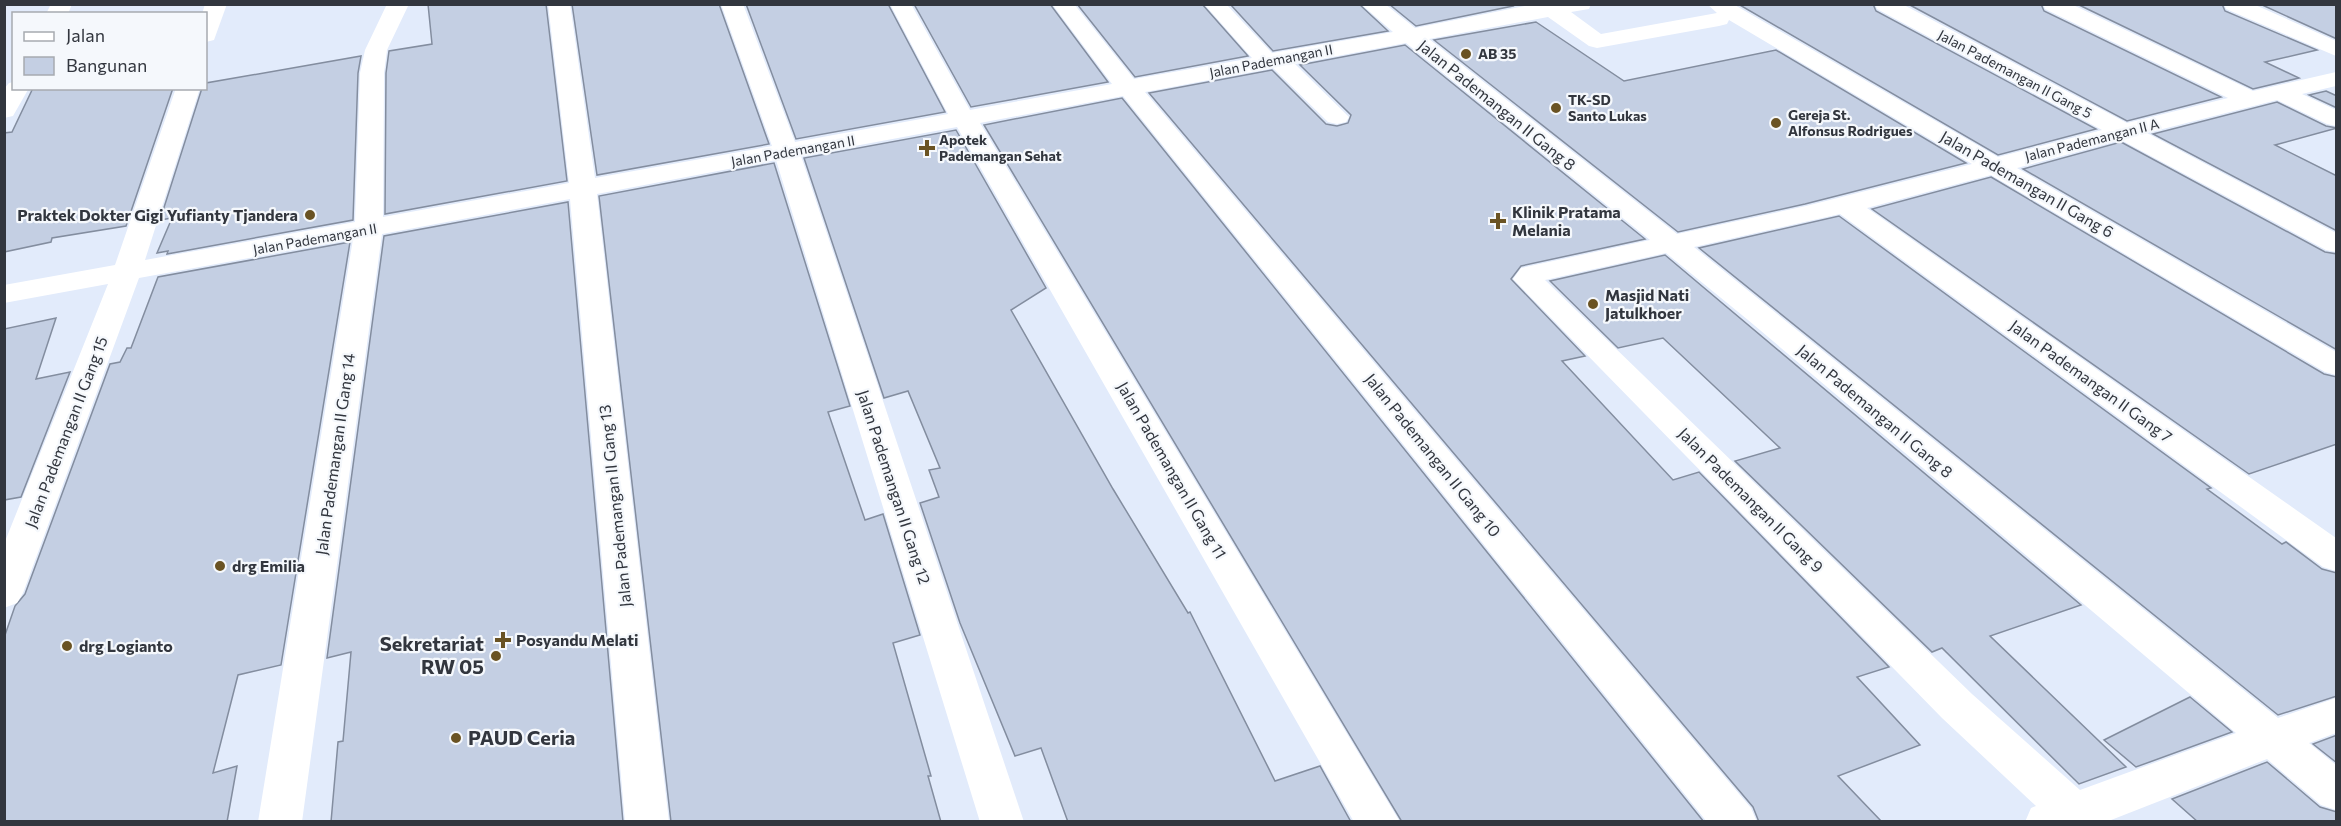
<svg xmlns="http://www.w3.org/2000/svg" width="2341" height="826" viewBox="0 0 2341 826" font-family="Commissioner,sans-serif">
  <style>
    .building { fill: #c4cfe3; stroke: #838d9f; stroke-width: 1.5 }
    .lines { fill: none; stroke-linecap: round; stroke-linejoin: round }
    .minor { fill: #fff; fill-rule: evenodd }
    .poi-dot { fill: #6a5323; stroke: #f5f8fc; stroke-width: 2 }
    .labels { text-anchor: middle; stroke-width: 4.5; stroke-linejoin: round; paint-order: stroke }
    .far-poi-label { font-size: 14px; font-weight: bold; fill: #32363e; stroke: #f5f8fc; text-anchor: start }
    .far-street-label { font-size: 14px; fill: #32363e; stroke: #f5f8fc }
    .street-label { font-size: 16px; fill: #32363e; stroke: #f5f8fc }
    .poi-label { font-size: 16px; font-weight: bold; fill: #32363e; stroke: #f5f8fc; text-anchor: start }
    .near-poi-label { font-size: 20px; font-weight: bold; fill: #32363e; stroke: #f5f8fc; text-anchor: end }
  </style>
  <rect width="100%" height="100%" fill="#e2ebfb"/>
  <g class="building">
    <polygon points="428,4 546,4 567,181 385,214 386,73 389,51 432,44"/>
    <polygon points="572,4 719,4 769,144 597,175"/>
    <polygon points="746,4 888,4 945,112 796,139"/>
    <polygon points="914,4 1050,4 1108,82 971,107"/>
    <polygon points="1077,4 1202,4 1248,56 1135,77"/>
    <polygon points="1230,4 1359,4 1388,31 1273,51"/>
    <polygon points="1389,4 1511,4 1513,6 1416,26"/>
    <polygon points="1738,4 1873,4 1876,11 2096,129 1998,155"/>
    <polygon points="1908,4 2041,4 2044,11 2221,97 2127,121"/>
    <polygon points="2077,4 2222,4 2225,11 2317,50 2265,62 2299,78 2253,89"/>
    <polygon points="2260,4 2337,4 2337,39"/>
    <polygon points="1536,22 1624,81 1776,50 1966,163 1805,204 1678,232 1434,40"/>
    <polygon points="1405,45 1645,239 1521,266 1511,279 1585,356 1562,361 1673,480 1699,472 1889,667 1857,677 1920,745 1838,776 1882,822 1759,822 1753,807 1149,93 1272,70 1326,124 1337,126 1348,123 1351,115 1300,65"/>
    <polygon points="361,56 358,73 353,220 167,254 168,251 157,253 172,218 160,220 202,88 206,88 206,83"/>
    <polygon points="33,88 173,88 126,226 52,238 51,242 4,252 4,133 12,132"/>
    <polygon points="2326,91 2337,96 2337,108 2309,95"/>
    <polygon points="1122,98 1704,822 1402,822 984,125"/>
    <polygon points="2277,102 2326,126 2337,128 2275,145 2337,176 2337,231 2153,134"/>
    <polygon points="956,130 1046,288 1011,310 1113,489 1188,613 1190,612 1275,781 1320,766 1351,822 1068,822 1041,748 1015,756 960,623 920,503 939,497 929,470 940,468 908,391 884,398 804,158"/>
    <polygon points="2121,142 2325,252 2337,254 2337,350 2023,169"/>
    <polygon points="774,163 850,406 828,412 865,520 883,514 920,635 893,643 931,776 928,776 941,822 671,822 599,196"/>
    <polygon points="1991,177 2324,374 2337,377 2337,444 2249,474 1872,209"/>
    <polygon points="568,202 623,822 331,822 338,742 343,741 351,652 327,658 384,236"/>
    <polygon points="1839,216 2211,488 2207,489 2282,544 2286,542 2322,569 2337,573 2337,696 2278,715 1699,248"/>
    <polygon points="350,242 281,665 238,675 213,773 237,766 227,822 4,822 4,638 15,606 25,594 110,364 120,362 127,348 131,348 158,277"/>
    <polygon points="1665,255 2081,605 1990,636 2126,767 2079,784 1942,648 1932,652 1735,461 1780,448 1663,338 1618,348 1550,281"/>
    <polygon points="56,318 36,379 70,372 21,497 4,500 4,329"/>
    <polygon points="2190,697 2232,732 2136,767 2104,740"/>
    <polygon points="2337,735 2337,763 2313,744"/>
    <polygon points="2267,762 2320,807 2337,812 2337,822 2198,822 2172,799"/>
  </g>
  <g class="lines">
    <g class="minor">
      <polygon points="51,4 72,4 68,14 46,14"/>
      <polygon points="205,4 227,4 214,40 206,42 206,14 202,14"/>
      <path d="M387,4h22l-22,46 -3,23 -1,144 186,-34 -21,-179h22l25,174 177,-32 -51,-142h22l52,138 153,-28 -58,-110h21l59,106 142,-26 -60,-80h22l60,75 118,-21 -48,-54h22l46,49 121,-21 -32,-28h24l30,24 120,-24h56l-2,5 -18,3 30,22 116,-21 -10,-9h26l265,153 104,-27 -225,-121 -2,-5h27l225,119 101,-25 -183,-89 -2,-5h28l182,87 83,-19v14l-34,8 34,16v16l-9,-2 -50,-24 -130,33 189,100v19l-10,-2 -205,-110 -104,28 319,184v23l-11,-3 -334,-197 -124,33 469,330v33l-13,-4 -483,-353 -146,33 584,471 58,-20v35l-27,10 27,22v45l-15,-5 -54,-46 -161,63h-81l6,-14 5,-2 -94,-88 -429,-439 8,-11 129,-28 -244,-197 -111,21 54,53 -3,5 -9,2 -9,-2 -55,-54 -128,24 606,716 6,14h-50l-584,-726 -143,27 420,699h-46l-397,-695 -156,29 223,666h-44l-204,-662 -179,34 72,628h-44l-55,-623 -188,35 -80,588h-44l95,-583 -214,39 -116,315 -6,10 -13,5v-64l104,-260 -104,19v-18l111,-20 61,-177h24l-55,172 210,-38 5,-149 5,-23zM1548,17l41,29 8,2 122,-22 8,-2 2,-4 243,144 -166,42 -129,28 -248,-195zM1666,253l82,67 488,413 -156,57 -108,-96 -427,-414z"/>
      <polygon points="2224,4 2253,4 2336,41 2336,56 2226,9"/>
      <polygon points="14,82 14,88 29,88 13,116 4,118 4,89 9,83"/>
    </g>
  </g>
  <g class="poi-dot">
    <circle cx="1466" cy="54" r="6"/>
    <circle cx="1556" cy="108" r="6"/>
    <circle cx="1776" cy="123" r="6"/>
    <path d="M924 139h6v6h6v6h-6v6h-6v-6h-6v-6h6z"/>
    <circle cx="310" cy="215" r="6"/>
    <path d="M1495 212h6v6h6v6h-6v6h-6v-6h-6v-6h6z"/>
    <circle cx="1593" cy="304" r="6"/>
    <circle cx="220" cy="566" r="6"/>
    <path d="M500 631h6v6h6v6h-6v6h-6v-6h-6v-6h6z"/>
    <circle cx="67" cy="646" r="6"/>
    <circle cx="496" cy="656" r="6"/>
    <circle cx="456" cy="738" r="6"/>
  </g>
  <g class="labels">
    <g class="far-poi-label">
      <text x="1478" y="59">AB 35</text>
      <text x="1568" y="105">TK-SD<tspan x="1568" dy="16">Santo Lukas</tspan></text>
      <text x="1788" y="120">Gereja St.<tspan x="1788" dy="16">Alfonsus Rodrigues</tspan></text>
      <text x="939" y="145">Apotek<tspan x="939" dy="16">Pademangan Sehat</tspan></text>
    </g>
    <g class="far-street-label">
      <text transform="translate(1271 61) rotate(-11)" y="5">Jalan Pademangan II</text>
      <text transform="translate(2015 74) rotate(28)" y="5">Jalan Pademangan II Gang 5</text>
      <text transform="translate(2092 140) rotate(-14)" y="5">Jalan Pademangan II A</text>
      <text transform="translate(793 151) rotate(-10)" y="5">Jalan Pademangan II</text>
      <text transform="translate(315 239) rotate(-10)" y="5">Jalan Pademangan II</text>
    </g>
    <g class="street-label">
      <text transform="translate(1497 105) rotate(39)" y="6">Jalan Pademangan II Gang 8</text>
      <text transform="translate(2027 184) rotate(30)" y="6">Jalan Pademangan II Gang 6</text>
      <text transform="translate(2091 381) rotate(36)" y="6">Jalan Pademangan II Gang 7</text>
      <text transform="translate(1875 411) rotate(40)" y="6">Jalan Pademangan II Gang 8</text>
      <text transform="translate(66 432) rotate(-69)" y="6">Jalan Pademangan II Gang 15</text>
      <text transform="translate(335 454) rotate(-82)" y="6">Jalan Pademangan II Gang 14</text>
      <text transform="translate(1433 455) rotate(51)" y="6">Jalan Pademangan II Gang 10</text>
      <text transform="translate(1172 470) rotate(60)" y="6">Jalan Pademangan II Gang 11</text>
      <text transform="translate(894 487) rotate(72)" y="6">Jalan Pademangan II Gang 12</text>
      <text transform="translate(1751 500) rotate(45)" y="6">Jalan Pademangan II Gang 9</text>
      <text transform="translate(615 506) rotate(-96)" y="6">Jalan Pademangan II Gang 13</text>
    </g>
    <g class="poi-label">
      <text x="1512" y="218">Klinik Pratama<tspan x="1512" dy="18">Melania</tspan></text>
      <text x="298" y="221" text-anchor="end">Praktek Dokter Gigi Yufianty Tjandera</text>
      <text x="1605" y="301">Masjid Nati<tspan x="1605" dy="18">Jatulkhoer</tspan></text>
      <text x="232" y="572">drg Emilia</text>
      <text x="516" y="646">Posyandu Melati</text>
      <text x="79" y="652">drg Logianto</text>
    </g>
    <g class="near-poi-label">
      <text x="484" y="651">Sekretariat<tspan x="484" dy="23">RW 05</tspan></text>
      <text x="468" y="745" text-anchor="start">PAUD Ceria</text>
    </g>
  </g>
  <rect width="2341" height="826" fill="none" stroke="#32363e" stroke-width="12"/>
  <rect x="12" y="12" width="195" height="78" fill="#f5f8fc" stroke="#a7aab0" stroke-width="1.5"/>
  <rect x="24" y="32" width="30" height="9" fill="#ffffff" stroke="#a7aab0" stroke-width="1.5"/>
  <text x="66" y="42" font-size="18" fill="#32363e">Jalan</text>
  <rect x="24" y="57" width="30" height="18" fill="#c4cfe3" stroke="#a7aab0" stroke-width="1.5"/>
  <text x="66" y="72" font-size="18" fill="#32363e">Bangunan</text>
</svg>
